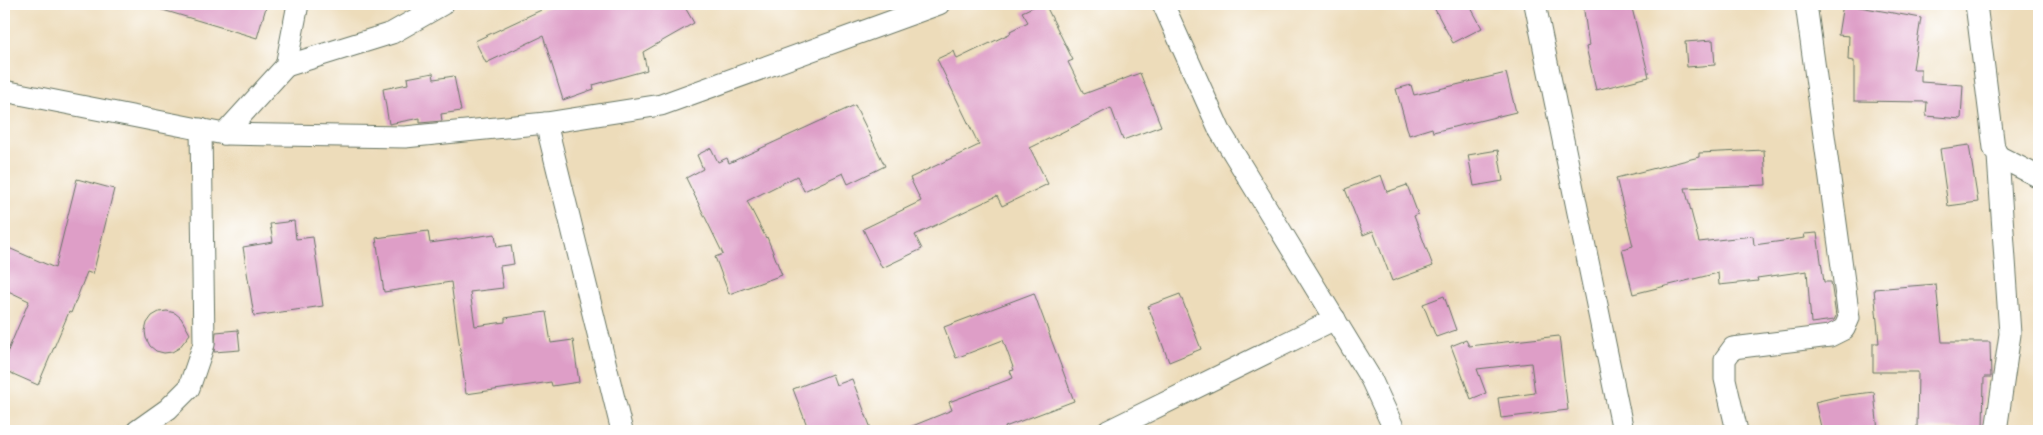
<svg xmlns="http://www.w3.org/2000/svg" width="2043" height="435" viewBox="0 0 2043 435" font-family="'IM FELL Great Primer',serif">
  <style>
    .building { fill: #de9ec7 }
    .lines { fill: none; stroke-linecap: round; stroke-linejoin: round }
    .minor-casing { stroke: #677563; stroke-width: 23 }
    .minor { stroke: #fff; stroke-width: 21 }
  </style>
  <rect width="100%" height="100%" fill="#fff"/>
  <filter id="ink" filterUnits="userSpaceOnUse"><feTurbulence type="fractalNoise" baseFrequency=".02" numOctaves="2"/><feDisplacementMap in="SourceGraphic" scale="10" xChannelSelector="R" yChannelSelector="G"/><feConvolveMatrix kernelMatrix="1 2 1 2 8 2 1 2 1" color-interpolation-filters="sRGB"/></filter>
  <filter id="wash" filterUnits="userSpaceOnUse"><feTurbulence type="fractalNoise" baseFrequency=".0096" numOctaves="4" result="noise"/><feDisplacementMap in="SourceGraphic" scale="20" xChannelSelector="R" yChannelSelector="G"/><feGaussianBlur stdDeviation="1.12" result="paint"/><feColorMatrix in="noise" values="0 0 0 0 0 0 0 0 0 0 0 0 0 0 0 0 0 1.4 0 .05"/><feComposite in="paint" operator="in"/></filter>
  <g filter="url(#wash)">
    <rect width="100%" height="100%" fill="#eddcba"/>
    <g id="blocks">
      <g class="building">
        <polygon points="156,4 267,4 257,38 156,8"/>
        <polygon points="554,4 683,4 694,23 643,52 647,70 593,85 594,89 563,100 543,36 486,63 475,41"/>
        <polygon points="1039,4 1045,4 1073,60 1068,62 1084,94 1140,73 1161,126 1123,140 1111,108 1030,148 1048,184 1002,206 997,196 915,235 922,249 882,268 863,229 921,201 910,178 979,145 937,59 954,51 957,59 1011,33 1010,31 1028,22 1022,12"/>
        <polygon points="1432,4 1469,4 1482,28 1453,43"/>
        <polygon points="1583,4 1631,4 1649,77 1596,90 1586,47 1589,46"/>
        <polygon points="1843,4 1921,18 1913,69 1921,69 1921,82 1963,85 1961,119 1926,116 1927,102 1854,101 1854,61 1848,60 1849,36 1838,35"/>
        <polygon points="1713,40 1715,65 1687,67 1685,42"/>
        <polygon points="433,73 434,79 454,76 461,111 441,114 442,121 420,123 420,118 389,124 383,89 408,84 407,78"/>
        <polygon points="1506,73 1516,112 1433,132 1432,128 1409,135 1396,89 1411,85 1414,95"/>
        <polygon points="855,105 885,166 848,184 843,173 804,191 797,176 747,201 766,238 767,237 782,275 729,294 715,257 723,254 686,178 703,169 697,155 711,148 718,162 727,158 729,163"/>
        <polygon points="1969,145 1978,202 1948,206 1940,149"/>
        <polygon points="1498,150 1503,181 1474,186 1468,155"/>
        <polygon points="1764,150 1766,185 1685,188 1699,242 1753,236 1754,245 1805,238 1804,234 1817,233 1824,282 1831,282 1836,316 1834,320 1811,323 1807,271 1757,278 1758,281 1719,285 1718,273 1633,294 1622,249 1633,246 1616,178 1699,157 1699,153"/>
        <polygon points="1381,175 1387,192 1407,185 1418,214 1414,216 1433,266 1392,281 1373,231 1363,235 1345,189"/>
        <polygon points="77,179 114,189 93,274 87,272 71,313 69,312 38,385 4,370 4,360 29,301 4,289 4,246 55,268"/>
        <polygon points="294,221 296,239 313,237 323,306 254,316 243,247 273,242 270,224"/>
        <polygon points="428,231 430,243 495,234 497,247 511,245 514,264 500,266 503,288 470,292 475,326 505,322 505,318 546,312 551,343 573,340 579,382 552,386 551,382 466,394 451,282 384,292 376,238"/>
        <polygon points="1936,284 1942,342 1990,342 1991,377 1984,377 1983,429 1917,428 1918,372 1873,372 1873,343 1879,343 1874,289"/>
        <polygon points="1034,293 1074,401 1005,427 1006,431 900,431 952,410 949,402 1013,378 1010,371 1014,370 1003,340 956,358 944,327"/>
        <polygon points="1180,294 1201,349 1169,362 1148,306"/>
        <polygon points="1444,296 1456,330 1436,337 1423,304"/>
        <polygon points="167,311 175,313 181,318 190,334 179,348 172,352 164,353 156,351 150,346 146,338 145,331 147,323 152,316 159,312"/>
        <polygon points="238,330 240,350 214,352 216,332"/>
        <polygon points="1559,336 1568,410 1501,418 1498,398 1535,393 1531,363 1477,369 1486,393 1471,399 1451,346 1466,340 1469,346"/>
        <polygon points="832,374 836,385 852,379 872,431 809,431 793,389"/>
        <polygon points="1874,392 1878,431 1822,431 1815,402 1840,396"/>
      </g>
    </g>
  </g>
  <g filter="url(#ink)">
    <use href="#blocks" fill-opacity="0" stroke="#677563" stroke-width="1"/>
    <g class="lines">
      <g class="minor-casing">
        <g id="minor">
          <polyline points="1163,4 1220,131 1371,379 1395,431"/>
          <polyline points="1535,4 1623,431"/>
          <polyline points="1976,4 1994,148 1998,156 2010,334 1996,431"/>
          <polyline points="286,66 392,33 443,4"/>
          <polyline points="4,91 224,134 405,137 546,123 661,105 939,4"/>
          <polyline points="546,123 622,431"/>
          <polyline points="224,134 286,66 298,4"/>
          <polyline points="1998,156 2039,177"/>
          <polyline points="137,431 168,409 189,388 204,344 201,129"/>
          <polyline points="1108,431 1335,319"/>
          <polyline points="1737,431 1725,379 1725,359 1733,348 1830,336 1844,329 1849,318 1806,4"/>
        </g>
      </g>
      <use href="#minor" class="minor"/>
    </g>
  </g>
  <rect width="2043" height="435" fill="none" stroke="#fff" stroke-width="20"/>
</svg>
